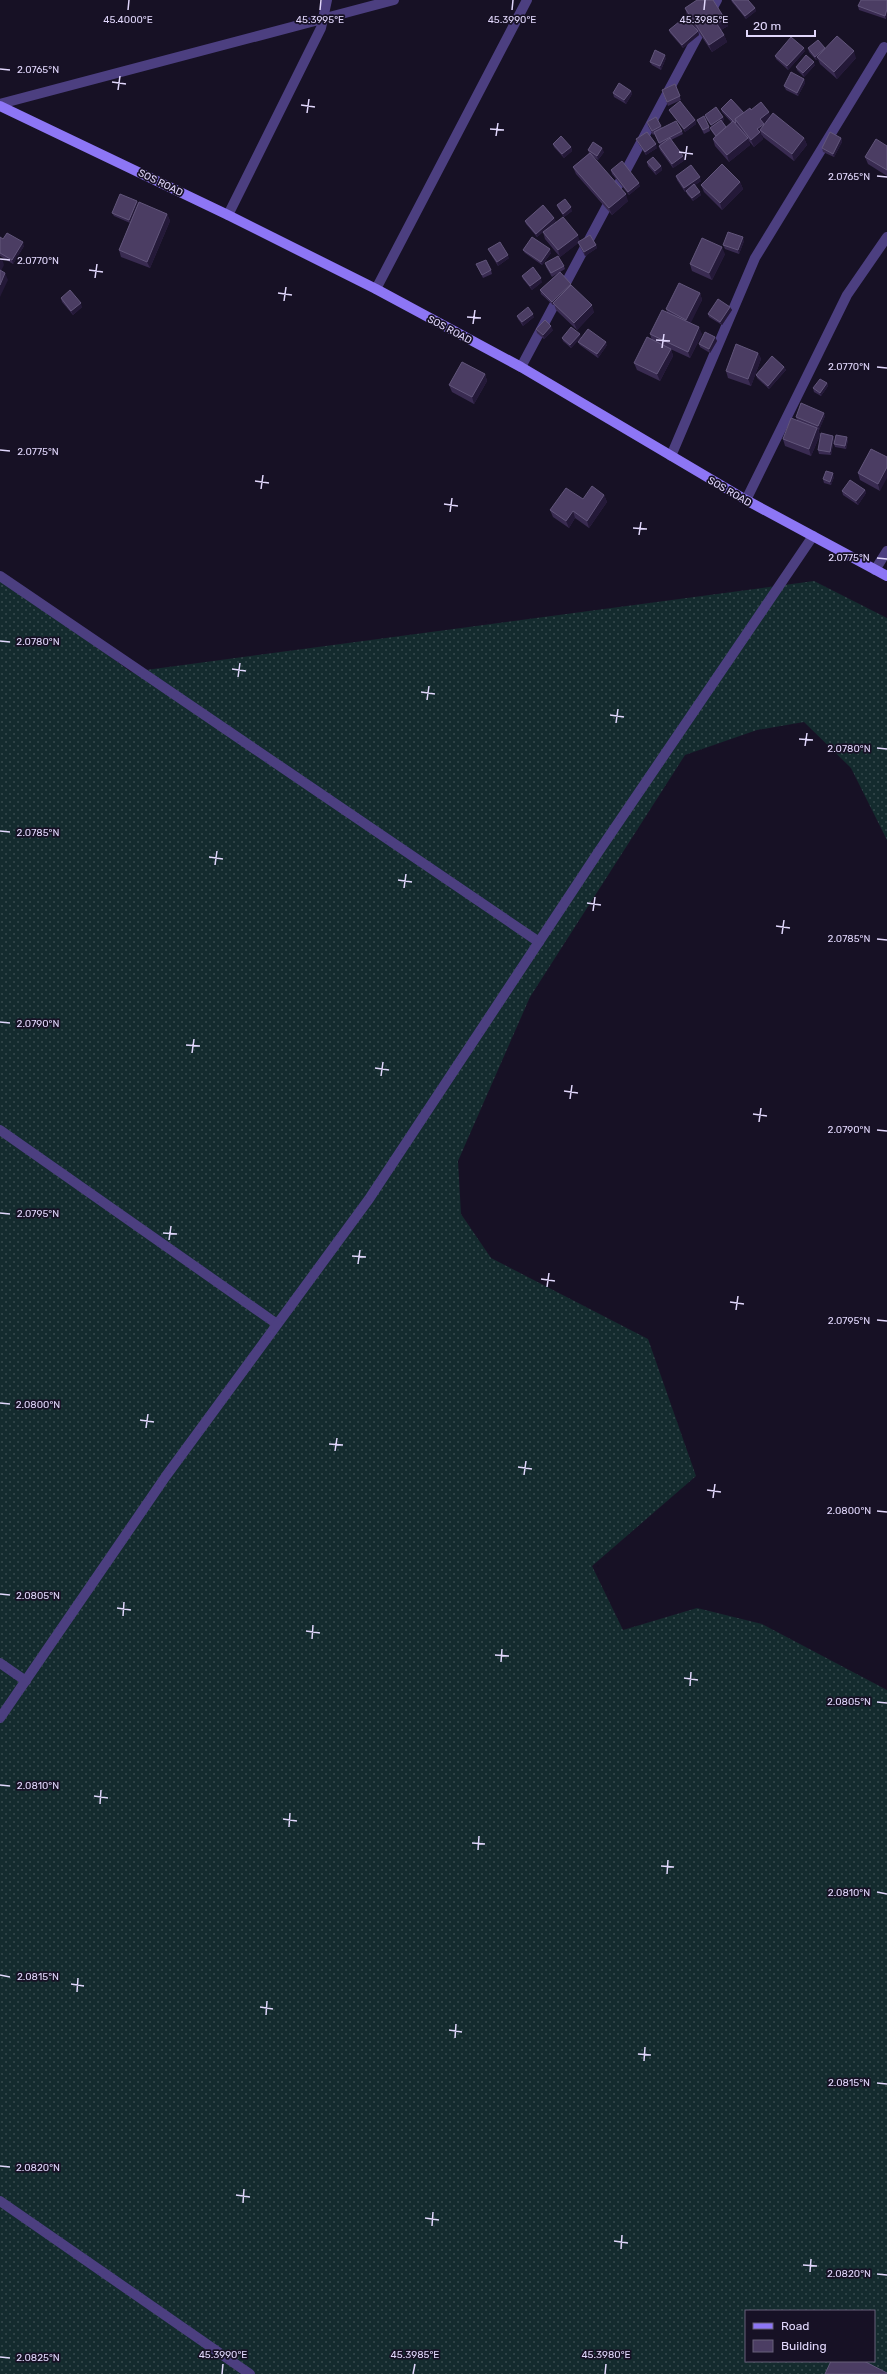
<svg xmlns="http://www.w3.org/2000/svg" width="887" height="2374" viewBox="0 0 887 2374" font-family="Rubik,sans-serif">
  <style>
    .grass { fill: url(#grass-dots); fill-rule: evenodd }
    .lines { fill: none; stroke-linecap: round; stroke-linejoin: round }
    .lane { stroke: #4c3f80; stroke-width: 10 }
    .street { stroke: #4c3f80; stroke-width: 10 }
    .secondary { stroke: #8d76f5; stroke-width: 10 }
    .wall { fill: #392b51 }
    .shaded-wall { fill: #241938 }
    .building { fill: #4b3d63; stroke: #62567b }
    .ticks { fill: none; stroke: #e1d7fc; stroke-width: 1.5 }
    .labels { text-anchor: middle; stroke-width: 3.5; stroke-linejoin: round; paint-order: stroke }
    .street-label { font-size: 10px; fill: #e1d7fc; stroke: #171125 }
    .ticks-label { font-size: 10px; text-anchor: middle; fill: #e1d7fc; stroke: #171125; stroke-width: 3.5; stroke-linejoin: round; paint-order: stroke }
  </style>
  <defs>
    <pattern id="grass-dots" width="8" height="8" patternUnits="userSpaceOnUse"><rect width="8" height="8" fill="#142b2e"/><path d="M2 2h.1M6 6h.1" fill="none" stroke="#36494d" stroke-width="1.8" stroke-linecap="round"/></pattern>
  </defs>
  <rect width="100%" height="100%" fill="#171125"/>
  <path class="grass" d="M0,575l131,97 683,-91 73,37v222l-36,-72 -47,-46 -47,8 -72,25 -155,242 -72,164 3,53 30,44 157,81 48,137 -104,90 31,64 74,-22 65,16 125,66v684h-887zM746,2311h128v50h-128z"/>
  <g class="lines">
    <polyline class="lane" points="671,456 755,258 884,47"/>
    <g class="street">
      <polyline points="0,104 394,0"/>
      <polyline points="228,215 321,28 327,0"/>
      <polyline points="376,289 527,0"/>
      <polyline points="521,367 717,0"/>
      <polyline points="746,500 847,295 887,237"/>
      <polyline points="875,570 887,551"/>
      <polyline points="0,576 539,942"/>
      <polyline points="0,1130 277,1324"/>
      <polyline points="0,1663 26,1681"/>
      <polyline points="0,1718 166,1476 369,1199 599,851 813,536"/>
      <polyline points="0,2201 250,2374"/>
    </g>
    <polyline class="secondary" points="0,106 228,215 376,289 521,367 746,500 887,576"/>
  </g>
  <g class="wall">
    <polygon points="731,0 748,0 755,8 756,11 746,19 732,2"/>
    <polygon points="886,0 886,19 859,10 858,6"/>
    <polygon points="685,8 725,19 728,26 721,30 724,35 727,42 712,52 687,15"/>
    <polygon points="669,30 698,31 699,35 683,48 670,33"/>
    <polygon points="808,48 825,48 856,58 837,79 820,64 818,59 816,60 809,52"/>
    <polygon points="805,51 788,70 776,59 775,56"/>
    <polygon points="666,58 661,70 652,65 650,62"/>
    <polygon points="815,65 804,77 797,70 796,67"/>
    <polygon points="804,79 805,83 798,96 786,90 784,86"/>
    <polygon points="675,84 681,100 668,106 662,90"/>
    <polygon points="631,91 632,94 626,104 614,97 613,93"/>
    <polygon points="721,109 744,113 751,110 771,116 804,138 807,145 794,161 763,137 762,135 761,135 763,139 754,147 748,140 750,145 729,162 715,146 713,139 715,136 712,132 710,128 712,127 706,119 705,115 723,117 724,120 722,121 726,127 732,123 722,112"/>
    <polygon points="669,110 695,120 696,124 685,132 671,113"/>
    <polygon points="697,120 709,127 710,131 704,134"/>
    <polygon points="647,122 661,126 662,128 682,131 683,134 671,140 685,160 673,168 660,150 659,146 660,145 654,134 653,135 648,126"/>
    <polygon points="841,138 842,142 834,157 823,152 822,148"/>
    <polygon points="636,139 657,148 646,155 638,143"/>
    <polygon points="553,144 571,147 572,151 564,158 554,147"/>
    <polygon points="887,146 887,176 868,164 865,157"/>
    <polygon points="588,150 604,152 598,160 591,155 628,201 612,215 576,174 573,167 589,153"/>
    <polygon points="647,162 661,166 662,170 656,175 648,166"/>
    <polygon points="611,170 640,186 629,195 612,174"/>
    <polygon points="676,176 701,181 695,185 701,195 693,201 687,194 686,191 685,192 677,180"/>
    <polygon points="740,182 743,189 722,210 704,192 701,185"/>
    <polygon points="137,201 138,204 167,214 170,221 150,268 121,257 119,250 130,223 114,216 112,213"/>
    <polygon points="557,205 572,211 564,217 558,208"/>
    <polygon points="525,221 556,221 537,237 526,224"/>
    <polygon points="543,232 596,245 597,248 585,256 578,243 560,257 545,239"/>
    <polygon points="0,237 3,239 24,246 13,264 0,256"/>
    <polygon points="744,241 739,254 725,249 723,245"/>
    <polygon points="488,249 509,258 498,266 490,253"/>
    <polygon points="523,250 551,253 542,265 525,253"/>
    <polygon points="725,254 712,280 692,271 690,264"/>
    <polygon points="545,263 564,266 565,269 560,272 594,312 577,330 556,310 554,304 553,305 541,294 540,290 558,273 552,277 546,267"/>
    <polygon points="476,264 491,270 492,274 483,278"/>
    <polygon points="522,276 542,282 532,290 523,279"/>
    <polygon points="700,293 702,300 690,323 702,334 690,358 666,347 671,349 673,356 660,381 637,370 634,363 652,340 650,334 667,312 666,309"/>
    <polygon points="61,298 82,307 73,315 62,302"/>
    <polygon points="730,307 732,310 722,325 709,317 708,314"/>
    <polygon points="517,316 534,317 523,326 518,319"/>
    <polygon points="536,329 553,330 544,339 537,333"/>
    <polygon points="581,337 571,348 563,341 562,338"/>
    <polygon points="715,337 717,341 710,353 700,347 699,344"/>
    <polygon points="578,342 607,345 598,358 580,345"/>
    <polygon points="758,353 761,359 751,386 728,378 726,371"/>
    <polygon points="784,367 786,370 769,389 757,378 756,375"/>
    <polygon points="485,374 487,381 474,404 452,392 449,385"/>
    <polygon points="827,383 828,386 821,396 814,392 813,388"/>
    <polygon points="825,416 819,430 818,429 820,435 811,456 785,446 783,439 797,420 796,417"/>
    <polygon points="833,436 834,439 831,455 819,454 818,450"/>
    <polygon points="848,440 846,449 835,447 834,444"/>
    <polygon points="871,449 880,491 860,480 858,473"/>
    <polygon points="834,477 831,485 824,483 823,479"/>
    <polygon points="865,490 866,493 858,505 843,495 842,491"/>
    <polygon points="604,495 607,502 589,528 575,518 569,528 553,517 550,510 583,499"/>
  </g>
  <g class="shaded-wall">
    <polygon points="755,8 756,11 746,19 745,16"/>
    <polygon points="887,9 887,16 886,19 885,16"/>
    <polygon points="725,19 728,26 719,31 717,24"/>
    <polygon points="698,31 699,35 683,48 682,45"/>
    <polygon points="724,35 727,42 712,52 709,45"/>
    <polygon points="804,48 805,51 788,70 787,66"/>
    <polygon points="825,48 817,57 818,59 816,60 815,57"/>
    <polygon points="854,51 856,58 837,79 834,72"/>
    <polygon points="665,55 666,58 661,70 660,66"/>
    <polygon points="814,62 815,65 804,77 803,73"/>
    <polygon points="804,79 805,83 798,96 797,93"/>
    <polygon points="631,91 632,94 626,104 624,100"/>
    <polygon points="769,112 772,119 760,130 763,139 754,147 751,140 757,129 760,119"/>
    <polygon points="723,117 724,120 712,128 711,125"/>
    <polygon points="695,120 696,124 685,132 684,129"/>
    <polygon points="748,138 750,145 729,162 727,155"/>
    <polygon points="804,138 807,145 794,161 792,154"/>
    <polygon points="841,138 842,142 834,157 833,154"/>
    <polygon points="656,144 657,148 646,155 645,152"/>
    <polygon points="571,147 572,151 564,158 562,154"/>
    <polygon points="602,148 604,152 598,160 597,156"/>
    <polygon points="683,156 685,160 673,168 672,164"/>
    <polygon points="661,166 662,170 656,175 655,171"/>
    <polygon points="700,177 701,181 685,192 684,188"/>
    <polygon points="740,182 743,189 722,210 720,203"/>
    <polygon points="639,183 640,186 629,195 628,192"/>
    <polygon points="700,192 701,195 693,201 692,198"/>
    <polygon points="626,194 628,201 612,215 609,208"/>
    <polygon points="137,201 138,204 130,223 129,220"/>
    <polygon points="571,207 572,211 564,217 563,214"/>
    <polygon points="167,214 170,221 150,268 147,262"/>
    <polygon points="554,218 556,221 537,237 536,234"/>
    <polygon points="578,235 580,242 560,257 558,250"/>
    <polygon points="743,237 744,241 739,254 738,250"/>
    <polygon points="23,242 24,246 13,264 12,260"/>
    <polygon points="596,245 597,248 585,256 584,252"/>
    <polygon points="722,247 725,254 712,280 709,273"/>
    <polygon points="550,249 551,253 542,265 541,262"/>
    <polygon points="508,255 509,258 498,266 497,262"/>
    <polygon points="2,258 4,265 0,273 0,261"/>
    <polygon points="5,273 8,280 0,297 0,285"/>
    <polygon points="541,278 542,282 532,290 530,286"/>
    <polygon points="571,284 572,287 553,303 554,304 553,305 552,302"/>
    <polygon points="700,293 702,300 689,327 686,320"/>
    <polygon points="81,303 82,307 73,315 71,311"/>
    <polygon points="592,305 594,312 577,330 574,323"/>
    <polygon points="730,307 732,310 722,325 720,322"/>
    <polygon points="533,314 534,317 523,326 522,322"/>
    <polygon points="551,326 553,330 544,339 543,335"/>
    <polygon points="699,327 702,334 690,358 688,352"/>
    <polygon points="580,334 581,337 571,348 570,345"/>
    <polygon points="715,337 717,341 710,353 709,349"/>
    <polygon points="606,342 607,345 598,358 597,354"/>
    <polygon points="671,349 673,356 660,381 657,374"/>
    <polygon points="758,353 761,359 751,386 748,379"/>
    <polygon points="784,367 786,370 769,389 768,386"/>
    <polygon points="485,374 487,381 474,404 472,397"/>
    <polygon points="827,383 828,386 821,396 820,393"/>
    <polygon points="824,413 825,416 819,430 818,426"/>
    <polygon points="817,428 820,435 811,456 809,449"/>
    <polygon points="833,436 834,439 831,455 830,452"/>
    <polygon points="847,437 848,440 846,449 845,446"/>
    <polygon points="887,467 887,478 880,491 878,484"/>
    <polygon points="833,473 834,477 831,485 830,482"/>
    <polygon points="865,490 866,493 858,505 856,501"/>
    <polygon points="604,495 607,502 589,528 587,521"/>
    <polygon points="573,511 575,518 569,528 566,521"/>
  </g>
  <g class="building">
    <polygon points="697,0 713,0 725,19 717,24 724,35 709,45 685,8"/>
    <polygon points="732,0 748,0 755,8 745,16"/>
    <polygon points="861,0 887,0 887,9 885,16 858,6"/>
    <polygon points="685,17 698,31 682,45 669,30"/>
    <polygon points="837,36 854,51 834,72 817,57"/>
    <polygon points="791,37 804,48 787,66 775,56"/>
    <polygon points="818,40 825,48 815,57 808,48"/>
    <polygon points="655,50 665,55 660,66 650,62"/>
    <polygon points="806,55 814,62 803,73 796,67"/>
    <polygon points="791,72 804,79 797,93 784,86"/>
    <polygon points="619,83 631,91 624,100 613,93"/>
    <polygon points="675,84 680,96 667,102 662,90"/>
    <polygon points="731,99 744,113 735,119 736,122 735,123 721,109"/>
    <polygon points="680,101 695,120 684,129 669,110"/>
    <polygon points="761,102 769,112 760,119 764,124 757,129 760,132 751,140 735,119 750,108 751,110"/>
    <polygon points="716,107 723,117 711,125 705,115"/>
    <polygon points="773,113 804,138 792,154 760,130"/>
    <polygon points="704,116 709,127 703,130 697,120"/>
    <polygon points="656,117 661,126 652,131 647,122"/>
    <polygon points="721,120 726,127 716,136 710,128"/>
    <polygon points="676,121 682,131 659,143 654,132"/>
    <polygon points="733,121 748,138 727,155 713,139"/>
    <polygon points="647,132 656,144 645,152 636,139"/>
    <polygon points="830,132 841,138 833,154 822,148"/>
    <polygon points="561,136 571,147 562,154 553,144"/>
    <polygon points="670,138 683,156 672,164 659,146"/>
    <polygon points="876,139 887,146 887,170 865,157"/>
    <polygon points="593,142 602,148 597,156 588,150"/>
    <polygon points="590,153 626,194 609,208 573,167"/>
    <polygon points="653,157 661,166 655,171 647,162"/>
    <polygon points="622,161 639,183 628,192 611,170"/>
    <polygon points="722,164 740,182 720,203 701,185"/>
    <polygon points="691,165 700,177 684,188 676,176"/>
    <polygon points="694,184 700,192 692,198 686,191"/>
    <polygon points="120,194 137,201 129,220 112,213"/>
    <polygon points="565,199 571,207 563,214 557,205"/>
    <polygon points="139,202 167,214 147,262 119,250"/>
    <polygon points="543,205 554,218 536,234 525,221"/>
    <polygon points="563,217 578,235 558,250 543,232"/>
    <polygon points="728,232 743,237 738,250 723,245"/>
    <polygon points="7,233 23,242 12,260 0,253 0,237 3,239"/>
    <polygon points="590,235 596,245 584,252 578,242"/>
    <polygon points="532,237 550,249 541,262 523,250"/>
    <polygon points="702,238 722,247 709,273 690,264"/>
    <polygon points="500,242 508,255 497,262 488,249"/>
    <polygon points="558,256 564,266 551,273 545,263"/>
    <polygon points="486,260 491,270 482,275 476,264"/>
    <polygon points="533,267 541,278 530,286 522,276"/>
    <polygon points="0,270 5,273 0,285"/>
    <polygon points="560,272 571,284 552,302 540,290"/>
    <polygon points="679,283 700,293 686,320 666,309"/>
    <polygon points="571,285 592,305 574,323 553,303"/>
    <polygon points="70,290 81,303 71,311 61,298"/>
    <polygon points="718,299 730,307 720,322 708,314"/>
    <polygon points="528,307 533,314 522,322 517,316"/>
    <polygon points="662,310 699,327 688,352 650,334"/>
    <polygon points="545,320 551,326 543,335 536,329"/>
    <polygon points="571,327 580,334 570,345 562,338"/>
    <polygon points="588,329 606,342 597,354 578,342"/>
    <polygon points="705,332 715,337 709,349 699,344"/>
    <polygon points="647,337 671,349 657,374 634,363"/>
    <polygon points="736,344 758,353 748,379 726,371"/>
    <polygon points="772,356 784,367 768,386 756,375"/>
    <polygon points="462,362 485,374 472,397 449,385"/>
    <polygon points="820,379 827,383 820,393 813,388"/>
    <polygon points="801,403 824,413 818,426 796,417"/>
    <polygon points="791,418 817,428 809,449 783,439"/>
    <polygon points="821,433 833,436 830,452 818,450"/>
    <polygon points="836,435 847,437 845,446 834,444"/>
    <polygon points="871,449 887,457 887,467 878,484 858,473"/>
    <polygon points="826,471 833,473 830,482 823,479"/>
    <polygon points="850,480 865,490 856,501 842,491"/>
    <polygon points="592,486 604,495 587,521 573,511 566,521 550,510 566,488 583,499"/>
    <polygon points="831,2361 864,2361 887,2373 887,2374 825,2374"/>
  </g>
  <path class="ticks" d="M128,10l1,-10M320,10l1,-10M512,10l1,-10M704,10l1,-10M0,69l10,1M112,82l14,2M118,90l2,-14M301,105l14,2M307,113l2,-14M490,129l14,1M496,136l2,-13M679,152l14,2M685,160l2,-14M877,176l10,1M0,259l10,1M89,270l14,2M95,278l2,-14M278,293l14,2M284,301l2,-14M467,317l14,1M473,324l2,-14M656,340l14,1M662,348l2,-14M877,367l10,1M0,450l10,1M255,481l14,2M261,489l2,-14M444,504l14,2M450,512l2,-14M633,528l14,1M639,535l2,-13M877,558l10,1M0,641l10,1M232,669l14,2M238,677l2,-14M421,692l14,2M427,700l2,-14M610,715l14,2M616,723l2,-14M799,739l14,1M805,746l2,-13M877,748l10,1M0,831l10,1M209,857l14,2M215,865l2,-14M398,880l14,2M404,888l2,-14M587,903l14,2M593,911l2,-14M776,926l14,2M782,934l2,-14M877,939l10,1M0,1022l10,1M186,1045l14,1M192,1053l2,-14M375,1068l14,2M381,1076l2,-14M564,1091l14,2M570,1099l2,-14M753,1114l14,2M759,1122l2,-14M877,1130l10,1M0,1213l10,1M163,1233l14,1M169,1240l2,-14M352,1256l14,1M358,1264l2,-14M541,1279l14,2M547,1287l2,-14M730,1302l14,2M736,1310l2,-14M877,1320l10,1M0,1403l10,1M140,1420l14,2M146,1428l2,-14M329,1444l14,1M335,1451l2,-13M518,1467l14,2M524,1475l2,-14M707,1490l14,2M713,1498l2,-14M877,1511l10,1M0,1594l10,1M117,1608l14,2M123,1616l1,-14M306,1631l14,2M312,1639l1,-14M495,1655l14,1M501,1662l1,-13M684,1678l14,2M690,1686l1,-14M877,1702l10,1M0,1785l10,1M94,1796l14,2M100,1804l1,-14M283,1819l14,2M289,1827l1,-14M472,1843l13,1M478,1850l1,-14M661,1866l13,1M667,1874l1,-14M877,1892l10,2M0,1975l10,2M71,1984l13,2M77,1992l1,-14M260,2007l13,2M266,2015l1,-14M449,2030l13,2M455,2038l1,-14M638,2054l13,1M644,2061l1,-14M877,2083l10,1M0,2166l10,1M236,2195l14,2M243,2203l1,-14M425,2218l14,2M432,2226l1,-14M614,2241l14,2M621,2249l1,-14M803,2265l14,1M810,2272l1,-13M877,2274l10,1M0,2357l10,1M222,2374l1,-10M413,2374l2,-10M605,2374l1,-10"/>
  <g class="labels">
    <g class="street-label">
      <text transform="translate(161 182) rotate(26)" y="4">SOS ROAD</text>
      <text transform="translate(450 329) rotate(28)" y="4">SOS ROAD</text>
      <text transform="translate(730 491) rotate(30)" y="4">SOS ROAD</text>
    </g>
  </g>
  <g class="ticks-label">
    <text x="128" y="23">45.4000°E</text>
    <text x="320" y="23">45.3995°E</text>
    <text x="512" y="23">45.3990°E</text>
    <text x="704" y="23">45.3985°E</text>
    <text x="38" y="73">2.0765°N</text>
    <text x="849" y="180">2.0765°N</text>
    <text x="38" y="264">2.0770°N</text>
    <text x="849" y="370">2.0770°N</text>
    <text x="38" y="455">2.0775°N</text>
    <text x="849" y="561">2.0775°N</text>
    <text x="38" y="645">2.0780°N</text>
    <text x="849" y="752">2.0780°N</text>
    <text x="38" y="836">2.0785°N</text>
    <text x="849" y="942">2.0785°N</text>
    <text x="38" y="1027">2.0790°N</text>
    <text x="849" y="1133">2.0790°N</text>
    <text x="38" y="1217">2.0795°N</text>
    <text x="849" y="1324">2.0795°N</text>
    <text x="38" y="1408">2.0800°N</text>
    <text x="849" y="1514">2.0800°N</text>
    <text x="38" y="1599">2.0805°N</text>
    <text x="849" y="1705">2.0805°N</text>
    <text x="38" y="1789">2.0810°N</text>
    <text x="849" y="1896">2.0810°N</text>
    <text x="38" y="1980">2.0815°N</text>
    <text x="849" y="2086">2.0815°N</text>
    <text x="38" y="2171">2.0820°N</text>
    <text x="849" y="2277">2.0820°N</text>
    <text x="223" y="2358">45.3990°E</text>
    <text x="415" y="2358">45.3985°E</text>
    <text x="606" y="2358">45.3980°E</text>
    <text x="38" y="2361">2.0825°N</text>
  </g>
  <rect x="745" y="2310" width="130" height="52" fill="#171125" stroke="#68607b"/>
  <rect x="753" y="2323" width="20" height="6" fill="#8d76f5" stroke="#68607b"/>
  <text x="781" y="2330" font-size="12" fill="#e1d7fc">Road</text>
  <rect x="753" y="2340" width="20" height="12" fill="#4b3d63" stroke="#68607b"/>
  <text x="781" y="2350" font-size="12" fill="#e1d7fc">Building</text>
  <path d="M747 30v6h68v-6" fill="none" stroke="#e1d7fc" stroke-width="2"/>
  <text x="753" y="30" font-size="12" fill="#e1d7fc" stroke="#171125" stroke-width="3" paint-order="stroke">20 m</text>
</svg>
